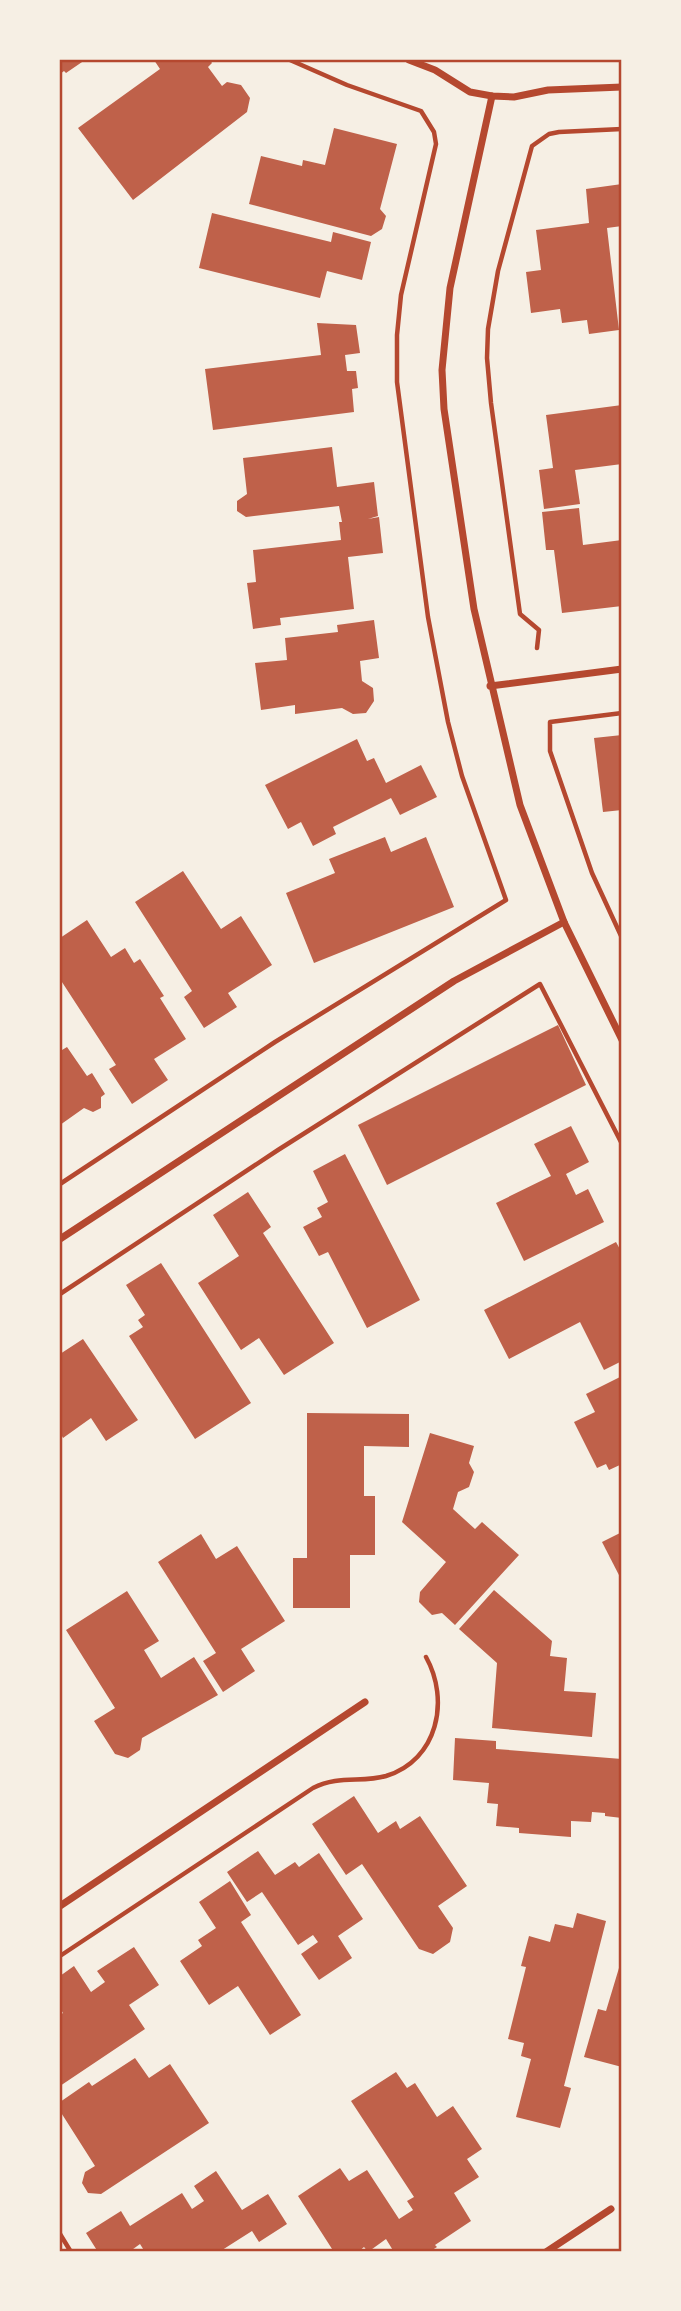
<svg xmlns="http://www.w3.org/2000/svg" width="681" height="2311" viewBox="0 0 681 2311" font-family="'Golos Text',sans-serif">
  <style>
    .building { fill: #bf614a }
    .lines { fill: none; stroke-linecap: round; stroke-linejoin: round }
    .path { stroke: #b5482f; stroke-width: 4.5 }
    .minor { stroke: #b5482f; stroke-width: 7 }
    .neatline { fill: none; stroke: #b5482f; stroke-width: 2.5 }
  </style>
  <rect width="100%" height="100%" fill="#f6efe4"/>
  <g class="building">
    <polygon points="60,60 85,60 66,73 64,71 60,74"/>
    <polygon points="154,60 210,60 212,63 208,67 222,86 227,82 241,85 250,98 247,112 133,200 78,128 160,69"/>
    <polygon points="334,128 397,144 380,209 386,216 382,229 371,236 249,204 261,156 302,166 303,160 325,165"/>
    <polygon points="622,184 622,226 607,228 619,330 589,334 587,320 562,323 560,309 531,313 526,272 541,270 536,230 589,223 586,189"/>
    <polygon points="212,213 331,242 333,232 371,242 362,280 327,271 320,298 199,268"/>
    <polygon points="317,323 356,325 360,353 345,355 347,371 356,371 358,388 352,389 354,412 213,430 205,369 321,355"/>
    <polygon points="622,405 622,464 575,470 580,504 544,509 539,470 553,468 546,415"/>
    <polygon points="332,447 337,487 374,482 378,516 368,519 379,517 383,553 348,557 354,609 280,618 281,625 253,629 247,583 256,582 253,550 341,540 339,522 342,522 339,506 246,517 237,511 237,501 247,494 243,458"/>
    <polygon points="579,508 583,545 622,540 622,606 562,613 554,550 546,550 542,512"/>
    <polygon points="374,620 379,658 360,661 362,681 373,688 374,701 366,713 353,714 342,708 295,714 295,705 261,710 255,663 287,660 285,638 338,632 337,625"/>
    <polygon points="622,735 622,810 603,812 594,738"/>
    <polygon points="357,739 367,761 374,758 386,783 421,765 437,797 400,815 391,798 333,827 336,834 313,846 301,822 288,829 265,785"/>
    <polygon points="385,837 391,852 426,837 454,907 314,963 286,893 335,873 329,859"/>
    <polygon points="183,871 221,929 241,916 272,965 228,993 237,1007 204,1028 184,997 192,991 135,902"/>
    <polygon points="87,920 111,957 125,948 134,963 140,959 164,996 160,998 186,1039 154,1059 168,1080 132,1104 109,1069 116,1065 60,979 60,938"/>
    <polygon points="558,1025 586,1085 387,1185 358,1125"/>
    <polygon points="60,1045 62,1050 67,1047 87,1076 92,1073 105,1094 101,1097 101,1108 93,1112 84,1108 60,1125"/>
    <polygon points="571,1126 589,1162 566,1174 576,1195 588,1189 604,1222 524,1261 496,1203 551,1176 534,1144"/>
    <polygon points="345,1154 420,1300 367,1328 328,1252 319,1256 303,1227 322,1217 317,1208 328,1202 313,1171"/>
    <polygon points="248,1192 271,1227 263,1233 334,1343 284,1375 259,1338 241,1350 198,1283 239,1256 213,1215"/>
    <polygon points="616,1242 622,1253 622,1361 604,1370 580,1322 509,1359 484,1310"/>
    <polygon points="161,1263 251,1403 195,1439 129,1336 143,1327 138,1320 145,1315 126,1285"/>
    <polygon points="83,1339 138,1420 106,1441 91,1418 63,1438 60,1432 60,1354"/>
    <polygon points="622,1376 622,1464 609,1470 606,1464 597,1468 574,1422 595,1412 586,1394"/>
    <polygon points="307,1413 409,1414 409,1447 364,1446 364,1496 375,1496 375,1555 350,1555 350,1608 293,1608 293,1558 307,1558"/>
    <polygon points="430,1433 474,1446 469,1463 474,1472 469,1487 458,1492 453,1509 475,1529 482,1522 519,1555 455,1625 442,1613 432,1615 419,1602 420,1592 446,1562 402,1522"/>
    <polygon points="622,1532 622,1581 602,1542"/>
    <polygon points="201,1534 216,1559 237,1546 285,1621 241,1649 255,1671 223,1692 203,1661 216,1653 158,1562"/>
    <polygon points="494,1590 552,1641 550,1656 567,1658 564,1691 596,1693 592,1737 492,1728 497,1663 459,1629"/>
    <polygon points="127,1591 159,1641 144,1650 161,1678 194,1657 218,1695 142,1738 140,1750 128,1758 115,1754 94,1721 115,1708 66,1630"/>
    <polygon points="455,1738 496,1741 496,1749 622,1759 622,1818 605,1816 605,1813 592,1812 591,1822 571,1821 571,1837 519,1833 519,1828 496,1826 498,1804 487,1803 489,1783 453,1780"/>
    <polygon points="354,1796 378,1833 396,1821 400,1829 420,1816 467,1886 438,1906 453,1928 450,1942 433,1954 419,1949 362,1864 346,1875 312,1824"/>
    <polygon points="258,1851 275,1875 295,1862 299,1867 319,1853 363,1919 338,1936 352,1958 319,1980 301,1954 318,1942 313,1935 298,1945 262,1892 247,1902 227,1872"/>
    <polygon points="230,1881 251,1915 241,1922 301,2015 270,2035 238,1986 209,2005 180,1961 202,1946 198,1940 216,1928 199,1902"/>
    <polygon points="577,1913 606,1921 564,2086 571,2088 560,2128 516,2117 531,2059 521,2056 524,2043 508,2039 526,1967 521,1966 529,1936 550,1942 555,1924 573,1928"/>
    <polygon points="134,1947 159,1985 129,2005 145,2029 60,2086 60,2015 63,2013 60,2008 60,1976 74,1966 91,1992 105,1982 97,1971"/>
    <polygon points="622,1958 622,2067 584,2057 598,2009 606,2011"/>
    <polygon points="135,2058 149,2078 170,2064 209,2123 101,2194 88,2193 82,2183 85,2172 95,2166 60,2111 60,2102 89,2082 92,2086"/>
    <polygon points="396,2072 407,2088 415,2083 437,2117 453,2106 482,2149 467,2159 479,2177 454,2193 471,2221 435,2245 437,2247 429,2252 394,2252 386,2239 368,2252 364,2247 358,2252 334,2252 298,2196 340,2168 349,2181 367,2170 399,2219 413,2210 407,2201 414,2197 351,2101"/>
    <polygon points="216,2171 242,2210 268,2194 287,2224 259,2242 252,2231 219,2252 145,2252 140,2244 129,2252 98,2252 86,2233 121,2211 130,2226 182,2193 192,2209 204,2201 194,2186"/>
  </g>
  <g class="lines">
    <g class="path">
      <polyline points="537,648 539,630 520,614 491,403 487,358 488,329 498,271 532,146 549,134 559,132 622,129"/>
      <polyline points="622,713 550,722 550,751 592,873 622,938"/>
      <polyline points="60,1184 275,1042 506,900 462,776 448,722 428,617 397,382 397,335 401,295 436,144 434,132 421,111 347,85 290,60"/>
      <polyline points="60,1294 278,1150 540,984 622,1144"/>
      <path d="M60,1956l253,-168c26,-13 48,-5 73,-12 52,-16 64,-76 40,-119"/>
      <polyline points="60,2234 71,2252"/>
    </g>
    <g class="minor">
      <polyline points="409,60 435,70 470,92 492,96 514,97 548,90 622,87"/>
      <polyline points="492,96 450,288 442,370 444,409 474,609 520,805 564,922 622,1040"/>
      <polyline points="490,686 622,669"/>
      <polyline points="60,1239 454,981 564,922"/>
      <polyline points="60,1906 365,1702"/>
      <polyline points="546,2252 611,2209"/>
    </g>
  </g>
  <rect width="681" height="2311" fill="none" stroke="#f6efe4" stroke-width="122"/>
  <rect x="61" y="61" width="559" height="2189" class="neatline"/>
</svg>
